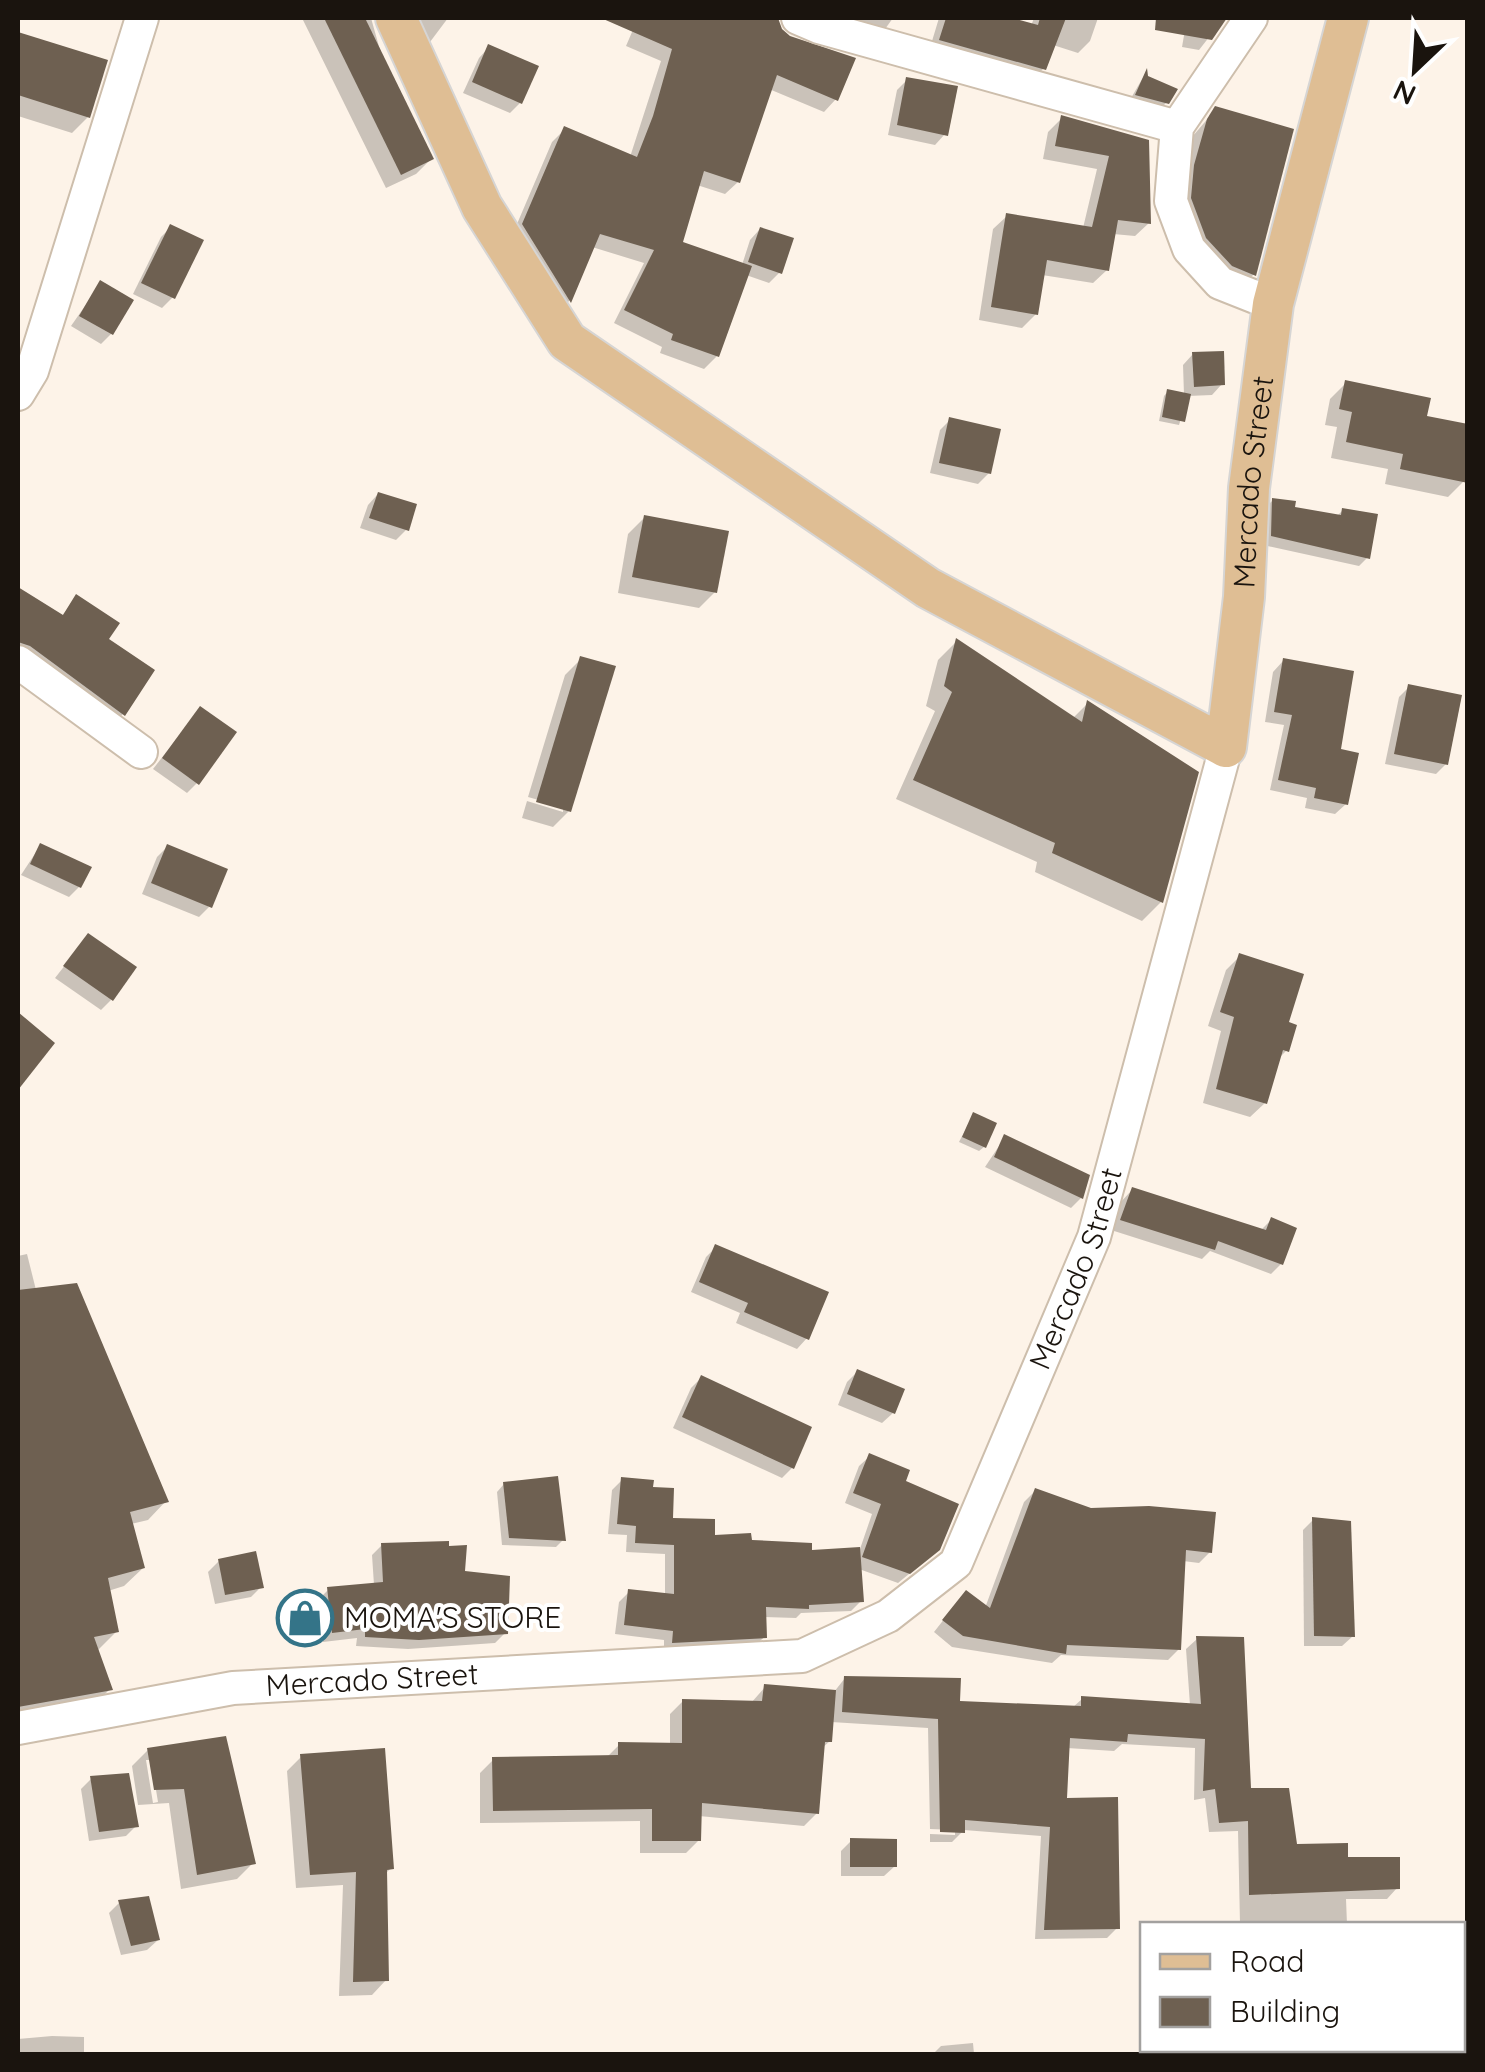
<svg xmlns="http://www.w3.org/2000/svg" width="1485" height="2072" viewBox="0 0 1485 2072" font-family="Quicksand,sans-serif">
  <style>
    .shadow { fill: #0003; fill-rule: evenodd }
    .building { fill: #6e6051 }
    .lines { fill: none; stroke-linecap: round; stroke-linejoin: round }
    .minor-casing { stroke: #cdbeac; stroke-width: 36 }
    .major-casing { stroke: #d6d5d4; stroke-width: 44 }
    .minor { stroke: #fff; stroke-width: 32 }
    .major { stroke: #dfbe94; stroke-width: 40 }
    .labels { text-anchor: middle; stroke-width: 8; stroke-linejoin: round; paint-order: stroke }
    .street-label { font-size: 30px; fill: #1a140e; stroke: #fff }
    .poi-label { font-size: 30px; fill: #1a140e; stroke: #fff; text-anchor: start }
  </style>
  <rect width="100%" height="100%" fill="#fdf3e8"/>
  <g class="shadow">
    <polygon points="302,18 371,18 382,57 431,159 416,174 386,188"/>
    <polygon points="398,18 448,18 427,46"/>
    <polygon points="638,18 740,18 836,99 824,112 769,89 738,182 725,194 697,185 680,244 742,265 750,240 760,229 780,272 769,283 746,275 717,356 704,369 660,353 662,347 614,323 644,263 592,247 569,301 557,313 511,238 552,142 565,129 630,157 661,61 626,46"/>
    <polygon points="816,18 893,18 880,36"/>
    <polygon points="939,18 1004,18 1031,26 1034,18 1098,18 1090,41 1078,53 1053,45 1044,68 1032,80 929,51"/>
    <polygon points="1187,18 1224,18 1199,50 1182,47"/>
    <polygon points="18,35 105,62 88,117 72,133 18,116"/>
    <polygon points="489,47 520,103 510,113 463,93 479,58"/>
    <polygon points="1145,74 1167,102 1156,113 1127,105"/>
    <polygon points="907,80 945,134 935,145 888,135 897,90"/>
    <polygon points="1216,109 1254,274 1238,290 1176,215 1192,137"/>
    <polygon points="1062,118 1147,142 1149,223 1135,236 1113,234 1107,270 1093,283 1042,275 1036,314 1022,328 979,320 993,229 1007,216 1083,228 1097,169 1043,159 1048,132"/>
    <polygon points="171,227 173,297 162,308 133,294 161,237"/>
    <polygon points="101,283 111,334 101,344 71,326"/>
    <polygon points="1193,354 1222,384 1212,395 1188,396 1179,425 1159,421 1164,396 1168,391 1184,395 1183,365"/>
    <polygon points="1346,383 1424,418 1464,481 1448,497 1385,484 1388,469 1331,458 1337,427 1325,425 1330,399"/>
    <polygon points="950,420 989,473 978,484 930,473 940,430"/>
    <polygon points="378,494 406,530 396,540 360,528 368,505"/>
    <polygon points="1273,500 1293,509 1337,516 1343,510 1368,557 1359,566 1263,545 1264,509"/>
    <polygon points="644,518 715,592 699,608 618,593 628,534"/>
    <polygon points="18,590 61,617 76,598 105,640 123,714 114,723 18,654"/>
    <polygon points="957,641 1073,718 1088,703 1161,902 1142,921 1035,872 1037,862 896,799 935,711 926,706 938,660"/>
    <polygon points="581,659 569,811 553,827 522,818 527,801 563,812 563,807 528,797 565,675"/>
    <polygon points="1283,661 1338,751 1346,804 1335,814 1305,808 1307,798 1270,790 1284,725 1265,722 1273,672"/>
    <polygon points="1409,687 1446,764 1436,774 1385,764 1399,697"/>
    <polygon points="200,709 197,783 187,793 153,769"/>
    <polygon points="40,846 79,887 69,897 21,875"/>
    <polygon points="167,847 209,907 199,917 142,894 157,857"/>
    <polygon points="88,936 111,1000 101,1010 55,978"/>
    <polygon points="1240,956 1286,1024 1287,1050 1278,1059 1265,1103 1250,1117 1203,1103 1221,1031 1208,1026 1226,970"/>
    <polygon points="973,1115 984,1147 979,1151 959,1142"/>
    <polygon points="1005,1137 1081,1198 1071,1208 985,1167"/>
    <polygon points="1132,1190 1260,1231 1271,1220 1281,1264 1271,1274 1210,1251 1202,1259 1111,1230 1117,1206"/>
    <polygon points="716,1247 807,1338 797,1349 736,1323 740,1313 691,1292 706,1257"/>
    <polygon points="27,1254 36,1290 166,1501 148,1520 131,1524 143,1568 124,1586 108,1591 117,1631 97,1651 110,1689 91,1708 18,1721 18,1256"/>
    <polygon points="857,1372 893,1413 882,1423 838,1405 847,1382"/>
    <polygon points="701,1378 792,1468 782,1478 673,1428 691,1388"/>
    <polygon points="870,1456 903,1482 926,1560 898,1583 859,1569 861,1601 851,1611 801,1613 796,1618 764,1617 764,1637 754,1647 664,1652 664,1640 615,1634 619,1602 629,1592 665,1596 665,1554 626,1552 627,1535 608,1534 612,1490 622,1480 650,1490 670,1520 712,1537 809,1553 860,1549 872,1514 845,1503 859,1466"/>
    <polygon points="504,1484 563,1540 556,1547 502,1545 497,1492"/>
    <polygon points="1035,1491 1210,1552 1199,1563 1183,1561 1179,1649 1168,1660 1061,1655 1052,1663 952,1647 934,1632 956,1604 985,1608 1024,1502"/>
    <polygon points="1313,1520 1353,1636 1342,1646 1304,1646 1303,1530"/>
    <polygon points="382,1545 462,1573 505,1633 495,1643 408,1649 356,1646 357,1638 323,1642 318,1600 328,1590 374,1585 372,1555"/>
    <polygon points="219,1561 261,1587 251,1597 215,1604 208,1572"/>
    <polygon points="1197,1639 1249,1791 1295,1846 1345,1859 1397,1888 1387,1899 1346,1899 1347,1924 1240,1924 1238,1831 1209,1832 1205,1798 1194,1800 1195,1748 1122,1744 1114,1751 1067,1748 1064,1801 1117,1928 1107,1938 1035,1939 1041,1836 964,1830 952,1842 930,1842 930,1834 955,1835 955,1830 930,1829 928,1728 831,1722 830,1741 821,1749 817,1813 804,1826 699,1816 699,1840 686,1853 640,1853 640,1821 480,1823 480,1773 493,1760 606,1758 620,1744 670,1745 670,1714 683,1701 751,1703 765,1687 834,1692 845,1678 957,1703 1072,1708 1082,1699 1190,1705 1186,1649"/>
    <path d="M148,1750l105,113 -16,16 -56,10 -12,-86 -31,2 -6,-39zM146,1760h5l7,42 -5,1z"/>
    <polygon points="302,1756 391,1868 384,1875 386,1980 372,1995 339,1996 343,1885 296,1888 287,1771"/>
    <polygon points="91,1779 136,1826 126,1836 89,1841 81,1789"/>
    <polygon points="851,1841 895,1866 884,1876 841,1876 841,1851"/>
    <polygon points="147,1899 158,1940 147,1950 121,1955 109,1913 119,1903"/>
    <polygon points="52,2036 84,2037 84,2054 18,2054 18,2039"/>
    <polygon points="973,2043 974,2054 933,2054 941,2046"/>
    <rect x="1194" y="2050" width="73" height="4"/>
    <rect x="1332" y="2050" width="64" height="4"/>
  </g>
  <g class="building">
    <polygon points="324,18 365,18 434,159 401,175"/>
    <polygon points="601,18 778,18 782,29 790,36 856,58 838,101 777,75 740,183 704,171 683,242 752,266 719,357 671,340 673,334 624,310 654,250 600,234 571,303 522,224 564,126 637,157 653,116 672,49"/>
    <polygon points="946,18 1012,18 1038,25 1040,18 1066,18 1046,70 939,40"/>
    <polygon points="1156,18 1227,18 1212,40 1155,30"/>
    <polygon points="18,32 108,60 90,118 18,95"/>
    <polygon points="488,44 539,66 522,104 472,82"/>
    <polygon points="1147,68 1148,76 1178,89 1169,104 1135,95"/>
    <polygon points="906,77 958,86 948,136 897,125"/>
    <polygon points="1215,106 1294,129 1256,276 1232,266 1206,238 1191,198 1194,165 1207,119"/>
    <polygon points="1061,115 1149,140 1151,224 1118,220 1109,271 1047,260 1038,315 991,307 1006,213 1092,227 1109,156 1055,146"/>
    <polygon points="170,224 204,240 175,299 141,283"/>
    <polygon points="760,227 794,238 782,274 748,262"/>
    <polygon points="100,280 134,300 113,335 79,316"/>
    <polygon points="1224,351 1225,385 1194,387 1192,352"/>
    <polygon points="1345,380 1431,398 1427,416 1468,424 1468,483 1400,469 1403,454 1346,442 1352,412 1339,409"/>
    <polygon points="1167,389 1191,394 1185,422 1162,417"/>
    <polygon points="949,417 1001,429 991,474 939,463"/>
    <polygon points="378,492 417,504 409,531 369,518"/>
    <polygon points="1272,498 1296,501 1295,507 1341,515 1342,508 1378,514 1370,559 1271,536"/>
    <polygon points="644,515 729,531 717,593 632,577"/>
    <polygon points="18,587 63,615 76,594 120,623 109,639 155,670 125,716 30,646 18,642"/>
    <polygon points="956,638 1082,722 1087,700 1199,772 1163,903 1052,853 1055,843 913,780 952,692 944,686"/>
    <polygon points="580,656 616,666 571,812 536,802"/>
    <polygon points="1283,658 1354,671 1341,749 1359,753 1348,805 1314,798 1316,788 1278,780 1292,715 1274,712"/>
    <polygon points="1408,684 1462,695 1448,765 1394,754"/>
    <polygon points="200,706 237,732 199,785 162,758"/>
    <polygon points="40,843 92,867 81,888 30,864"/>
    <polygon points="167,844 228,869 212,908 151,883"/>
    <polygon points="88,933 137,967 113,1001 63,966"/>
    <polygon points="1239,953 1304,974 1289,1022 1297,1025 1289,1052 1283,1050 1267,1104 1216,1089 1234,1017 1220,1012"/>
    <polygon points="18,1012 55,1043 18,1090"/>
    <polygon points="973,1112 997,1123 986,1148 962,1137"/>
    <polygon points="1004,1134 1090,1175 1083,1199 994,1157"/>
    <polygon points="1132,1187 1266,1230 1271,1217 1297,1228 1283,1265 1218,1241 1215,1250 1120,1220"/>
    <polygon points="715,1244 829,1292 809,1340 744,1312 748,1303 699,1282"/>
    <polygon points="77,1283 169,1502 130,1512 145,1568 108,1578 119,1632 94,1637 113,1690 18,1707 18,1290"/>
    <polygon points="857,1369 905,1389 895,1414 847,1394"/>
    <polygon points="701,1375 812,1427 794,1469 682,1417"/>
    <polygon points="869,1453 910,1470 906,1481 959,1504 940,1550 910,1574 862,1557 881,1504 853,1493"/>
    <polygon points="558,1476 566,1541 509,1538 503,1482"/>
    <polygon points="621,1477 654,1480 653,1487 674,1488 673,1518 715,1519 715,1535 751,1533 752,1540 812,1543 812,1550 860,1547 864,1602 809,1605 809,1609 766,1607 767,1638 672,1643 673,1631 624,1625 628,1589 674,1594 674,1545 635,1543 636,1526 617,1524"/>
    <polygon points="1035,1488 1091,1508 1149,1506 1216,1512 1212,1553 1186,1550 1181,1650 1067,1645 1066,1654 963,1636 942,1620 966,1590 990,1608"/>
    <polygon points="1312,1517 1351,1521 1355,1637 1314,1636"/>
    <polygon points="449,1541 449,1546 467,1545 465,1571 510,1576 508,1634 419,1640 365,1637 365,1629 332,1633 327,1587 383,1582 381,1543"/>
    <polygon points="256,1551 264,1588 225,1595 218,1559"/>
    <polygon points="1196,1636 1244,1637 1251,1788 1289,1788 1297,1844 1348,1843 1348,1857 1400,1857 1400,1889 1249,1895 1248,1821 1219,1823 1215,1789 1203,1791 1205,1739 1128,1734 1127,1742 1070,1738 1067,1798 1118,1797 1120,1929 1044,1930 1050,1827 965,1820 965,1833 940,1832 938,1719 842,1712 844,1676 961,1678 960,1701 1081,1706 1081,1696 1201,1704"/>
    <polygon points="764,1684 836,1690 832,1742 825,1742 819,1814 702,1803 701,1841 652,1841 652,1809 493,1811 492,1757 618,1755 618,1742 682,1743 682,1699 762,1701"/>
    <polygon points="226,1736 256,1864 197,1875 184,1789 154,1790 147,1748"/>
    <polygon points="385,1748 394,1869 387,1870 389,1981 353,1982 356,1872 310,1875 300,1754"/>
    <polygon points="129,1773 139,1827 99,1832 90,1776"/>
    <polygon points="850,1838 897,1839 897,1867 850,1867"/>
    <polygon points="149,1896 160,1940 131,1946 118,1900"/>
  </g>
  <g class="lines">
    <g class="minor-casing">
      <g id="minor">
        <polyline points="798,18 819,27 1177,127"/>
        <polyline points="1251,18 1177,127 1171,201 1189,249 1220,283 1273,304"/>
        <polyline points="18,394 32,371 142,18"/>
        <polyline points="18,662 141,752"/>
        <path id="s1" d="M18,1728l215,-40 569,-32 86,-40 68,-53 138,-326 132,-490"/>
      </g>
    </g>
    <g class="major-casing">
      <g id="major">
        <path id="s2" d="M396,18l86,189 85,134 361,247 298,159 18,-150 5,-109 24,-184 75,-286"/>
      </g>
    </g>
    <use href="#minor" class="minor"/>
    <use href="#major" class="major"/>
  </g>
  <defs>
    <g id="shop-ring" transform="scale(2.875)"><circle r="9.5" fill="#fff" stroke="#347488" stroke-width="1.5"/><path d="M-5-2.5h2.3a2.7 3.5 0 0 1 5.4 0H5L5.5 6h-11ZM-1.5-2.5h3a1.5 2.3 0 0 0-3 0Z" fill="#347488"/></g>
  </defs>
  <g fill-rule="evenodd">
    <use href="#shop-ring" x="305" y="1618"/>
  </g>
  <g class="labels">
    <g class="street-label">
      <text dy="10" stroke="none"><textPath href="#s2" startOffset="1408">Mercado Street</textPath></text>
      <text dy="10" stroke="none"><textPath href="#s1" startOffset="1288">Mercado Street</textPath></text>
      <text dy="10" stroke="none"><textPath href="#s1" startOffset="358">Mercado Street</textPath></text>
    </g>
    <g class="poi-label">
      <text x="344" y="1628">MOMA'S STORE</text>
    </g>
  </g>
  <rect width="1485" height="2072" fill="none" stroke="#1a140e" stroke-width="40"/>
  <rect x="1140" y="1922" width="325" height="130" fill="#ffffff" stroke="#a3a19f" stroke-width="2.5"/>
  <rect x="1160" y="1954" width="50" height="15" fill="#dfbe94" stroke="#a3a19f" stroke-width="2.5"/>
  <text x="1230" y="1972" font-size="30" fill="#1a140e">Road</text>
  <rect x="1160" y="1997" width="50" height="30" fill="#6e6051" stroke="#a3a19f" stroke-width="2.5"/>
  <text x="1230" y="2022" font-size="30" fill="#1a140e">Building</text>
  <g transform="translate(1415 70) rotate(205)" stroke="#ffffff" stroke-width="8" paint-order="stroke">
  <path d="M0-8L18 38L0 25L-18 38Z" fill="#1a140e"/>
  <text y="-15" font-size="28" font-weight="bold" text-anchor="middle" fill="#1a140e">N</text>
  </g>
</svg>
